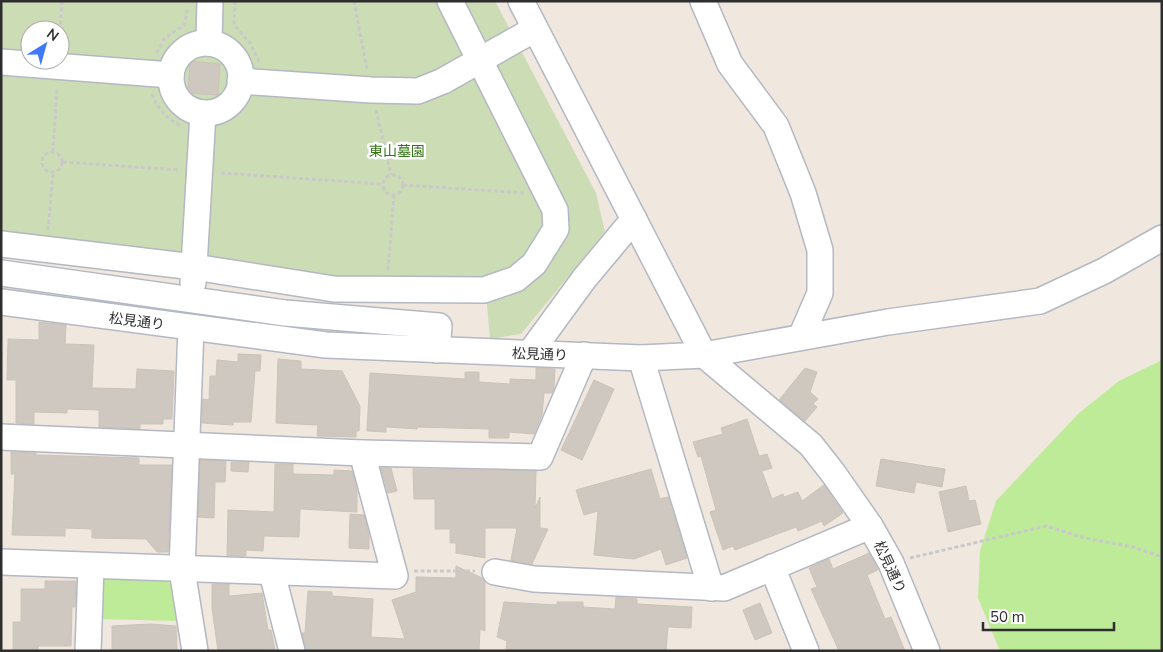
<svg xmlns="http://www.w3.org/2000/svg" width="1163" height="652" viewBox="0 0 1163 652" font-family="'Nunito Sans','Noto Sans JP',sans-serif">
  <style>
    .green { fill: #beeb97 }
    .cemetery { fill: #ccdcb5; fill-rule: evenodd }
    .building { fill: #cfc8c0; stroke: #ccc3b8 }
    .lines { fill: none; stroke-linecap: round; stroke-linejoin: round }
    .minor-casing { stroke: #b3b8c2; stroke-width: 28 }
    .path { stroke: #c9c9c9; stroke-width: 3; stroke-dasharray: 4 2.5; stroke-linecap: butt }
    .minor { stroke: #fff; stroke-width: 25 }
    .labels { text-anchor: middle; stroke-width: 5; stroke-linejoin: round; paint-order: stroke }
    .park-label { font-size: 14px; fill: #337414; stroke: #fff }
    .street-label { font-size: 14px; fill: #2e2e2e; stroke: #fff }
  </style>
  <rect width="100%" height="100%" fill="#f0e7df"/>
  <g class="green">
    <polygon points="1162,360 1162,651 1000,651 978,598 980,551 996,501 1079,413 1119,381"/>
    <polygon points="106,577 164,579 171,584 178,621 98,619 100,582"/>
  </g>
  <path class="cemetery" d="M1,1h494l101,192 9,39 -84,102 -31,5 -3,-35 -104,-3 -382,-45zM30,30h30v30h-30z"/>
  <g class="building">
    <polygon points="190,61 220,64 218,95 188,93"/>
    <polygon points="39,322 66,325 65,344 94,345 92,388 136,389 137,369 174,371 172,419 163,419 163,424 140,424 140,429 99,427 99,410 67,409 67,413 34,412 34,424 16,423 16,380 7,380 8,339 39,340"/>
    <polygon points="238,354 261,355 260,371 255,371 251,422 233,422 233,425 202,423 203,399 209,400 210,376 216,376 217,360 238,362"/>
    <polygon points="278,359 301,361 301,369 342,371 360,406 359,431 356,431 356,437 317,436 318,425 276,423"/>
    <polygon points="536,368 555,369 554,388 552,393 544,393 542,415 534,434 509,432 509,438 489,438 489,429 417,427 417,429 386,427 386,432 367,431 370,373 465,379 465,372 479,372 479,382 510,384 510,379 536,380"/>
    <polygon points="805,368 817,372 810,392 818,399 813,404 817,407 805,421 779,400"/>
    <polygon points="594,380 614,389 582,460 561,450"/>
    <polygon points="747,419 759,456 767,454 772,468 762,471 772,499 783,494 784,497 798,492 802,501 824,485 843,513 824,526 822,521 798,531 796,527 735,550 733,546 723,550 710,512 716,510 701,456 698,457 693,442 723,434 721,428"/>
    <polygon points="11,452 36,453 36,455 139,458 139,465 172,465 168,552 157,552 146,539 92,538 92,529 65,528 65,536 12,535 15,474 11,474"/>
    <polygon points="881,459 945,469 942,487 916,482 914,493 876,486"/>
    <polygon points="200,460 226,461 225,482 215,482 214,518 198,517"/>
    <polygon points="231,462 249,462 248,472 231,471"/>
    <polygon points="275,464 293,464 293,474 334,475 334,470 352,471 357,491 357,512 300,509 299,537 264,536 263,551 246,550 246,556 227,556 228,510 274,512"/>
    <polygon points="381,468 391,468 397,491 388,493"/>
    <polygon points="413,469 536,471 535,508 540,497 540,528 548,529 532,564 511,560 517,528 485,528 485,558 456,553 456,543 450,543 450,529 435,529 435,499 414,499"/>
    <polygon points="651,469 660,499 668,497 687,558 666,565 661,549 634,559 594,555 598,511 584,515 576,490"/>
    <polygon points="966,486 969,501 975,500 981,524 948,532 939,492"/>
    <polygon points="350,514 364,515 369,536 369,549 349,548"/>
    <polygon points="869,553 878,570 867,575 885,619 891,617 905,651 839,651 811,589 817,587 809,568 829,559 833,569"/>
    <polygon points="456,566 482,578 485,582 485,631 480,629 479,651 306,651 302,633 305,633 308,591 332,592 332,596 373,599 371,637 405,639 392,600 416,592 416,577 456,578"/>
    <polygon points="45,581 76,581 75,607 72,607 71,646 38,646 38,651 13,651 13,622 21,622 21,589 45,589"/>
    <polygon points="212,584 229,584 229,596 262,593 268,630 271,630 275,649 218,651 212,608"/>
    <polygon points="616,597 637,599 637,604 692,607 691,628 668,627 666,651 506,651 507,641 497,637 504,602 557,605 557,602 583,602 583,607 615,609"/>
    <polygon points="760,603 772,633 755,640 743,610"/>
    <polygon points="151,624 176,626 177,651 112,651 112,626"/>
  </g>
  <g class="lines">
    <g class="minor-casing">
      <g id="minor">
        <polyline points="521,1 704,355 888,322 1040,301 1104,271 1162,238"/>
        <polyline points="703,1 730,64 776,126 803,193 820,250 820,293 801,337"/>
        <polyline points="209,43 210,1"/>
        <circle cx="206" cy="78" r="35"/>
        <polyline points="1,62 171,75"/>
        <polyline points="240,81 371,90 418,91 443,81 535,29"/>
        <polyline points="1,244 194,267 334,289 484,290 516,279 534,264 556,229 555,210 450,1"/>
        <polyline points="1,273 285,313 439,326 437,350"/>
        <polyline points="193,283 203,113"/>
        <polyline points="1,302 326,345 641,358 704,355 811,445 833,473 870,526 891,563 927,651"/>
        <polyline points="191,328 182,570 195,651"/>
        <polyline points="530,353 584,279 634,219"/>
        <polyline points="641,358 711,588"/>
        <polyline points="1,437 362,453 540,457 584,355"/>
        <polyline points="1,562 395,576 362,453"/>
        <polyline points="772,567 806,651"/>
        <polyline points="495,572 534,579 724,588 870,526"/>
        <polyline points="272,573 292,651"/>
        <polyline points="88,651 91,567"/>
      </g>
    </g>
    <g class="path">
      <polyline points="235,1 234,25 250,43 259,62"/>
      <polyline points="354,1 367,69"/>
      <polyline points="60,31 62,1"/>
      <polyline points="157,53 164,39 185,24 187,7"/>
      <path d="M152,94c6,16 15,24 30,33"/>
      <polyline points="376,110 391,175"/>
      <circle cx="52" cy="162" r="10"/>
      <polyline points="53,152 57,87"/>
      <polyline points="63,162 179,170"/>
      <polyline points="221,173 382,184"/>
      <circle cx="393" cy="185" r="10"/>
      <polyline points="403,185 525,193"/>
      <polyline points="48,230 53,173"/>
      <polyline points="388,270 394,196"/>
      <polyline points="910,558 1046,526 1085,538 1133,547 1162,557"/>
      <polyline points="414,571 475,571"/>
    </g>
    <use href="#minor" class="minor"/>
  </g>
  <g class="labels">
    <g class="park-label">
      <text x="397" y="156">東山墓園</text>
    </g>
    <g class="street-label">
      <text transform="translate(137 321) rotate(7)" y="5">松見通り</text>
      <text transform="translate(540 354) rotate(2)" y="5">松見通り</text>
      <text transform="translate(890 567) rotate(65)" y="5">松見通り</text>
    </g>
  </g>
  <rect width="1163" height="652" fill="none" stroke="#2e2e2e" stroke-width="5"/>
  <g transform="translate(45 45) rotate(37)"><circle r="24" fill="#ffffff" stroke="#ababab"/>
  <path d="M0-4L9 19L0 12L-9 19Z" fill="#3d78ff"/>
  <text y="-8" font-size="14" font-weight="bold" text-anchor="middle" fill="#2e2e2e">N</text>
  </g>
  <path d="M983 622v8h131v-8" fill="none" stroke="#2e2e2e" stroke-width="2.5"/>
  <text x="990" y="622" font-size="15" fill="#2e2e2e" stroke="#ffffff" stroke-width="4" paint-order="stroke">50 m</text>
</svg>
